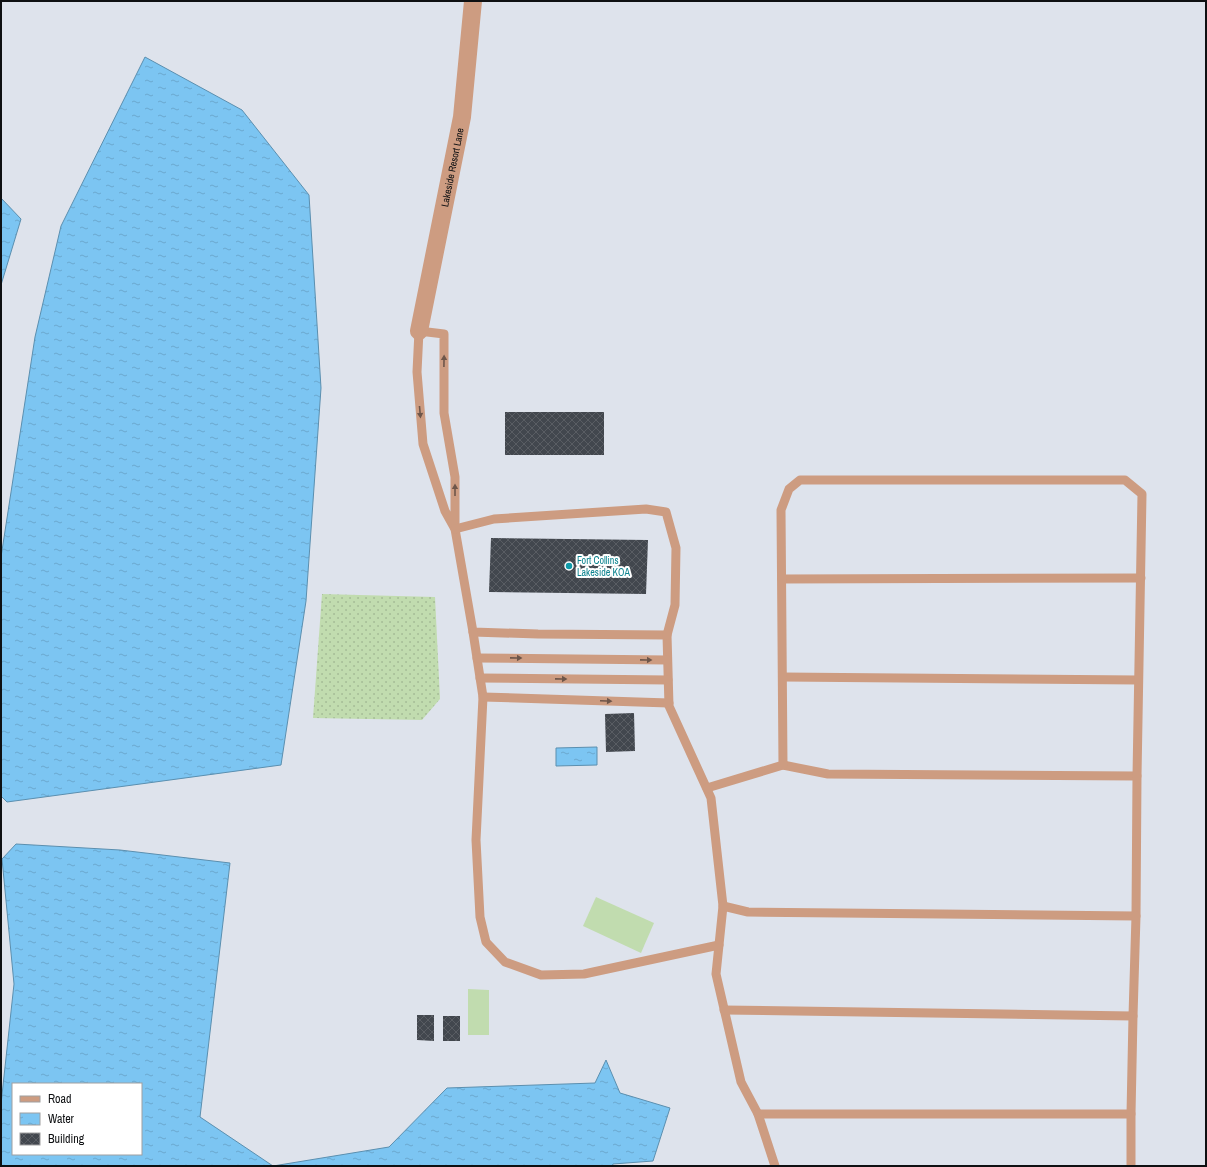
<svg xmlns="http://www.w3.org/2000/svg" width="1207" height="1167" viewBox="0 0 1207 1167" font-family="'Archivo Narrow',sans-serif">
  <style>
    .grass { fill: url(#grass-dots) }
    .pitch { fill: #c1dcaf }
    .water { fill: url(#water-ripples); stroke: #5b8faf; fill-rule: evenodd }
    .building { fill: url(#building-cross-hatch) }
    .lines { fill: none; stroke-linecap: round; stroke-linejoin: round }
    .lane { stroke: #cd9c81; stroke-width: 9 }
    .street { stroke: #cd9c81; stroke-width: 18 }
    .oneway { fill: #6e564a }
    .culture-dot { fill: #0f9aa8; stroke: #fff; stroke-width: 1.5 }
    .labels { text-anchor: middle; stroke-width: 4; stroke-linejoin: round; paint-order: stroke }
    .street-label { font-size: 10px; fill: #0e1012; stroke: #fff }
    .culture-label { font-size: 10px; fill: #0d838f; stroke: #fff; text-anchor: start }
  </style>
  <defs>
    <pattern id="grass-dots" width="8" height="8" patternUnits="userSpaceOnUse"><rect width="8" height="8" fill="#c1dcaf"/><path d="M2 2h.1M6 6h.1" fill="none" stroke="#a5bc96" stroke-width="1.8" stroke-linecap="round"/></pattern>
    <pattern id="water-ripples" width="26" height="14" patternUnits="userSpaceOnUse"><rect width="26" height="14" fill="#7cc5f2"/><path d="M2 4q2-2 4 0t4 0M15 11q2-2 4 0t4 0" fill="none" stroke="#6aa8ce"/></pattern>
    <pattern id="building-cross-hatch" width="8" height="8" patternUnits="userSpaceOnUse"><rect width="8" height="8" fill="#42474e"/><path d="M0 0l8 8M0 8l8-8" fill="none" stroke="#595d63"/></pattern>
  </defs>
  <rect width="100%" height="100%" fill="#dee3ec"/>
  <polygon class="grass" points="322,594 435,597 440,699 422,720 313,718"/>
  <g class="pitch">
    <polygon points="596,897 654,923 641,953 583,926"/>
    <polygon points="468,989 489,990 489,1035 468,1035"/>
  </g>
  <g class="water">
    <polygon points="145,57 242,110 309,195 321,388 306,601 281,765 7,802 1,796 1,557 35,337 61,226"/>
    <polygon points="1,198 21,219 1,285"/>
    <polygon points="597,747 597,765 556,766 556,748"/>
    <path d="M16,844l104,6 110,13 -30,254 73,49 116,-19 58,-59 148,-5 11,-23 14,33 50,15 -17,53 -40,3 -1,2h-611v-62l13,-120 -12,-125zM13,1084h128v70h-128z"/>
  </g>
  <g class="building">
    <rect x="505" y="412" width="99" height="43"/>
    <polygon points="491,538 648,540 646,594 489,592"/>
    <polygon points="634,713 635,751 606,752 605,714"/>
    <polygon points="417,1015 434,1015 434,1041 417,1040"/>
    <rect x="443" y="1016" width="17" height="25"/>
  </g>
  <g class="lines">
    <g class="lane">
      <polyline points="455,529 445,511 423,444 417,372 419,331 444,334 444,413 455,477 455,529 473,632 538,634 667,635 669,706 711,798 723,906 716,974 741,1082 758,1114 775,1166"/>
      <polyline points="455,529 494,519 646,509 666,512 676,548 675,605 667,635"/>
      <polyline points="782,579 1141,578"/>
      <polyline points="473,632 483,697 476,840 480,917 486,942 505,962 541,975 584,974 719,945"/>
      <polyline points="477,658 667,660"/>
      <polyline points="783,677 1138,680"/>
      <polyline points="480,678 668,680"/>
      <polyline points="483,697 669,703"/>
      <polyline points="783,765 828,774 1137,776"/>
      <polyline points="707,788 783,765 781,510 789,489 800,480 1125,480 1142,494 1137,776 1136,916 748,912 723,906"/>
      <polyline points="724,1010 1133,1016 1136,916"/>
      <polyline points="758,1114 1131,1114 1133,1016"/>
      <polyline points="1131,1114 1131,1166"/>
    </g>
    <path class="street" id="s1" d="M419,331l43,-214 11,-116"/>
  </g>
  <defs><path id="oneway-solid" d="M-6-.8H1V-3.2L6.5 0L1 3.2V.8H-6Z"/></defs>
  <g class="oneway">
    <use href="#oneway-solid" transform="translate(444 361) rotate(-89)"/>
    <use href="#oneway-solid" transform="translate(420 412) rotate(85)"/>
    <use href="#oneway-solid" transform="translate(455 490) rotate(-90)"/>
    <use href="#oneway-solid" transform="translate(516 658) rotate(1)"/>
    <use href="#oneway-solid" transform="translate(646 660) rotate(1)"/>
    <use href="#oneway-solid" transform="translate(561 679) rotate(1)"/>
    <use href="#oneway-solid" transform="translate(606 701) rotate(2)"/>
  </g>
  <circle class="culture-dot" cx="569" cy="566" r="4"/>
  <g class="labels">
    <g class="street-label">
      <text dy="4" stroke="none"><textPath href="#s1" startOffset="167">Lakeside Resort Lane</textPath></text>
    </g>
    <g class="culture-label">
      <text x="577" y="564">Fort Collins<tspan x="577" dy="12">Lakeside KOA</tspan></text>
    </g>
  </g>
  <rect width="1207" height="1167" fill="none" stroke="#0e1012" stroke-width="4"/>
  <rect x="12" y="1083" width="130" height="72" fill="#ffffff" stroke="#9f9fa0"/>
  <rect x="20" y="1096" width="20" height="6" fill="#cd9c81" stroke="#9f9fa0"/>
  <text x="48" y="1103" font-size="12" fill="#0e1012">Road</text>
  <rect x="20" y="1113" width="20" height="12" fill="url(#water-ripples)" stroke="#9f9fa0"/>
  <text x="48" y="1123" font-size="12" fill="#0e1012">Water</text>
  <rect x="20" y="1133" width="20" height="12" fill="url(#building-cross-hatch)" stroke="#9f9fa0"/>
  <text x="48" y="1143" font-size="12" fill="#0e1012">Building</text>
</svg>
